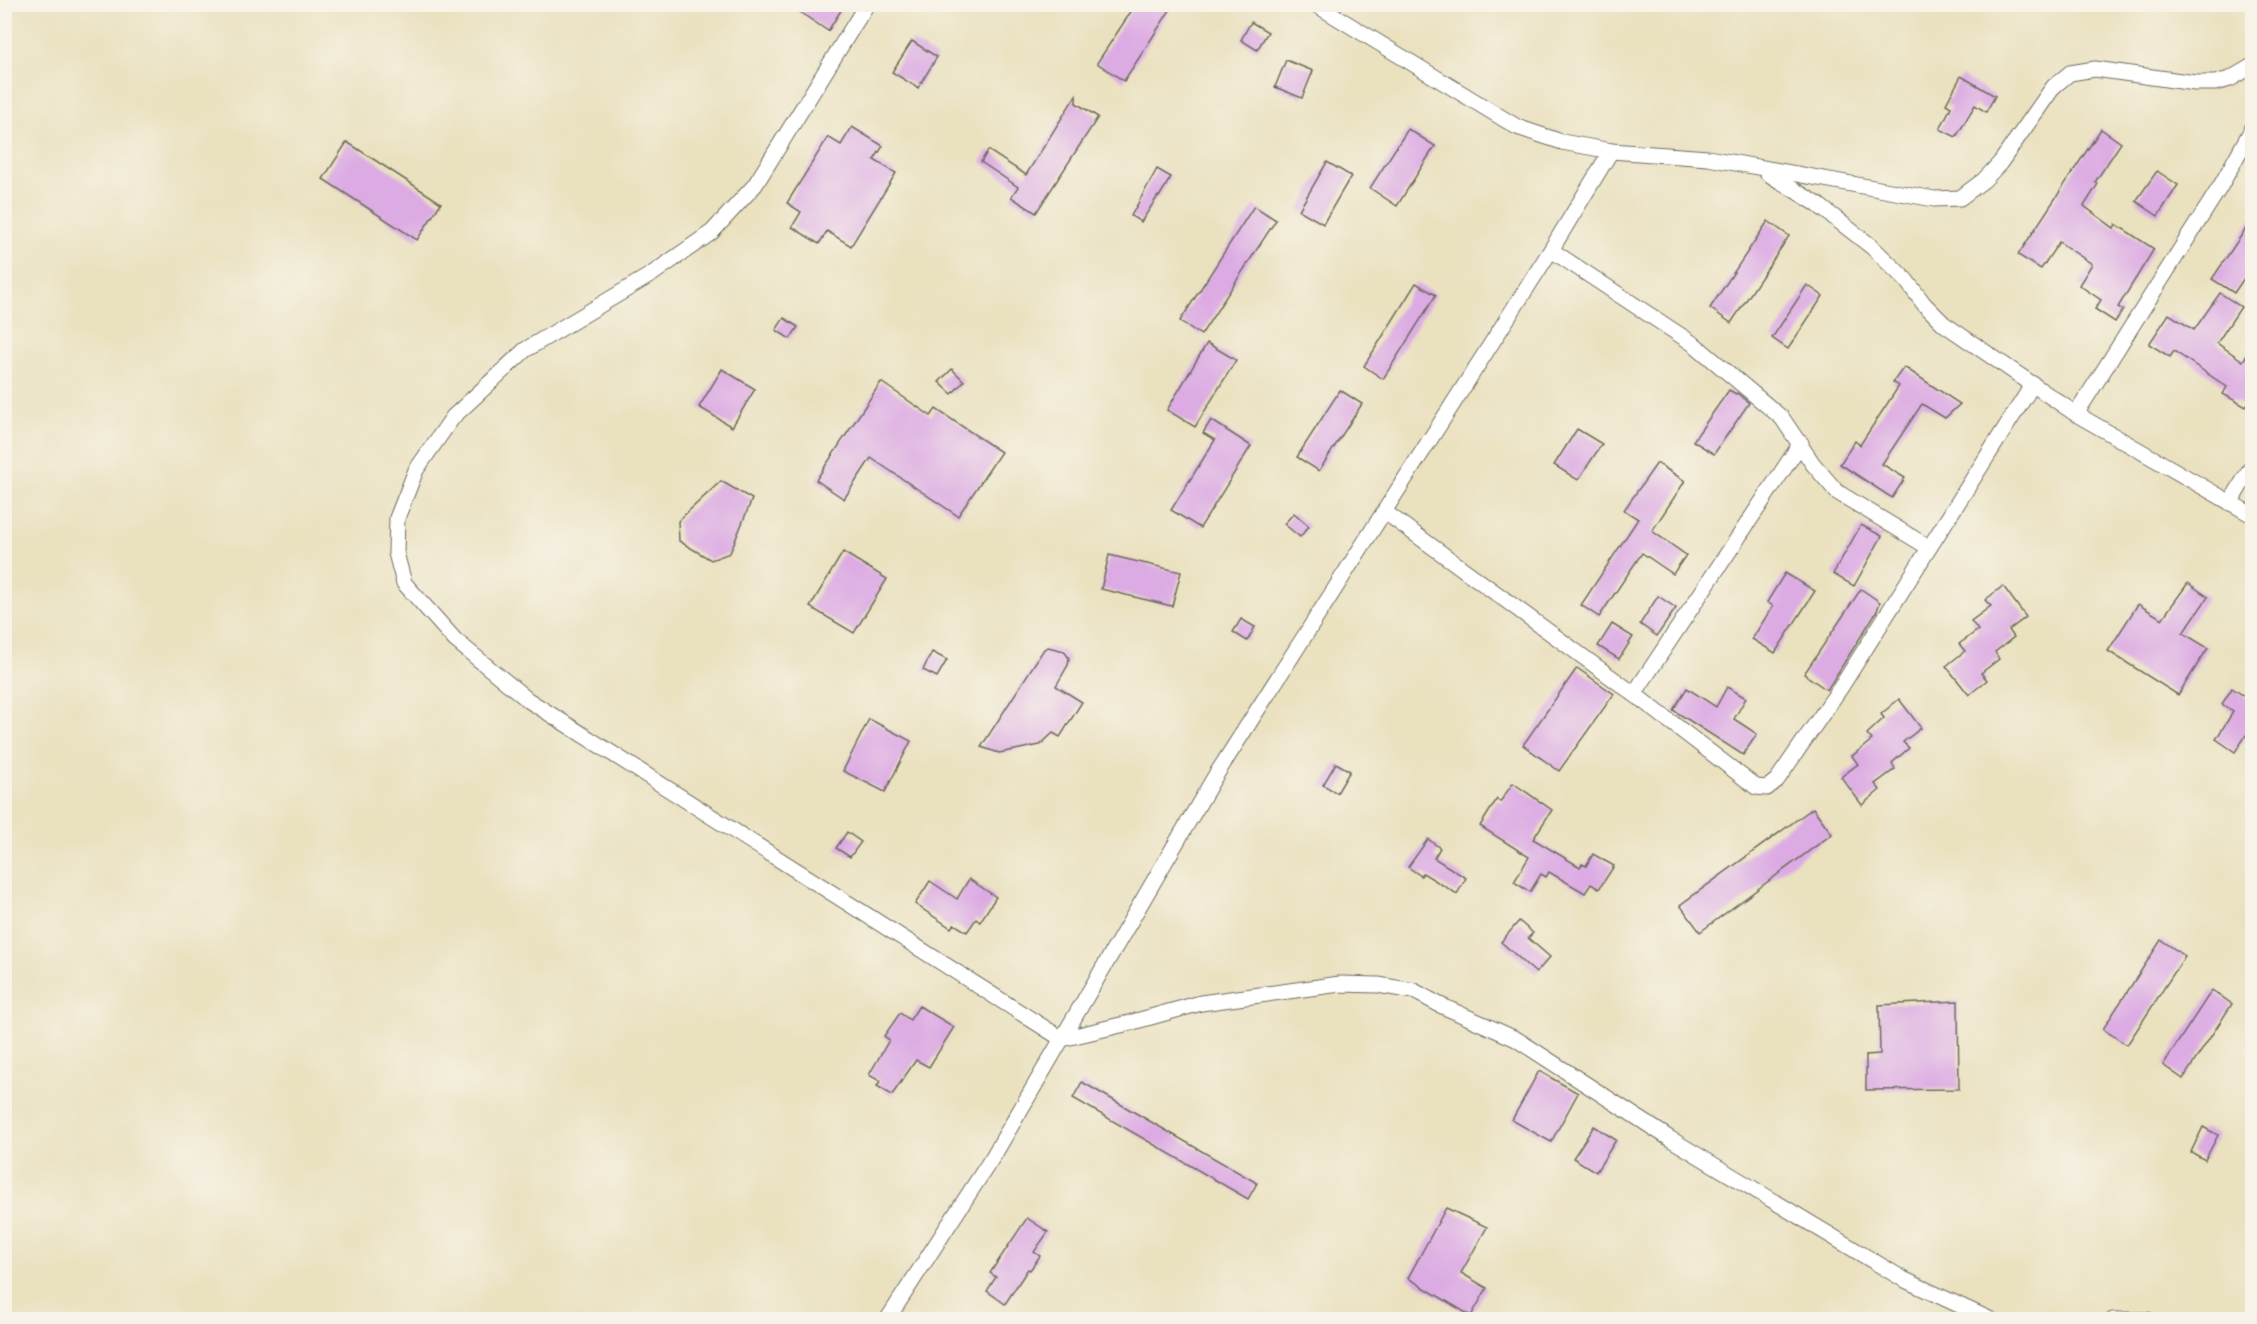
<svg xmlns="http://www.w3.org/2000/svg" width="2257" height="1324" viewBox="0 0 2257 1324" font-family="Vollkorn,serif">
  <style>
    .building { fill: #dcabe3 }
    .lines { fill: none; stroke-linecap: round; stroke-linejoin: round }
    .minor-casing { stroke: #6e6b5f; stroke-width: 17 }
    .minor { stroke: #fff; stroke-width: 15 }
  </style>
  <rect width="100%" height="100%" fill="#f7f3e8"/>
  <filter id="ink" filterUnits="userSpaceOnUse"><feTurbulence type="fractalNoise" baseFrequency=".0167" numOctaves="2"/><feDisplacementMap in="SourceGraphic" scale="12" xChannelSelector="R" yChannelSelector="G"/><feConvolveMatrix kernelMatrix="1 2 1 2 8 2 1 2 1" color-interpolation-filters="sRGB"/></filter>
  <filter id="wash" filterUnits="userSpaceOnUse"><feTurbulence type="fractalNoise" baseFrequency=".008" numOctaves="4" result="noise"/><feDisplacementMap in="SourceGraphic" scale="24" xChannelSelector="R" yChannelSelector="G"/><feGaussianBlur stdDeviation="1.35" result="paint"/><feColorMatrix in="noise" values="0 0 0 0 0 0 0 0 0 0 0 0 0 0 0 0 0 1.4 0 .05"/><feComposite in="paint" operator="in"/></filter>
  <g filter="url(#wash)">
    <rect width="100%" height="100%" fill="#eae1bf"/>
    <g id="blocks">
      <g class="building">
        <polygon points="788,4 845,4 828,31"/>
        <polygon points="1136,4 1174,4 1124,81 1097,63"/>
        <polygon points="1251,22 1268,32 1257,50 1241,40"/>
        <polygon points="912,41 937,57 918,88 892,72"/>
        <polygon points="1286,60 1313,71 1302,98 1275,87"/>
        <polygon points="1961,76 1995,96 1986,112 1975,105 1956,137 1940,129 1951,107 1946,104"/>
        <polygon points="1076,95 1076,103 1098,117 1036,213 1011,197 1018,187 981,162 988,150 1026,175"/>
        <polygon points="852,127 883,146 874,160 896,173 851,246 827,231 819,244 792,227 801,212 787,203 828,137 841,145"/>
        <polygon points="1408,129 1435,146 1397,206 1370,188"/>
        <polygon points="2101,129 2121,143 2095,182 2098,184 2084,206 2114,228 2116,224 2154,249 2118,307 2123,310 2115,322 2095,309 2101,300 2079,285 2092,264 2059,242 2041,269 2018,255"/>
        <polygon points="347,142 441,203 417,240 323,179"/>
        <polygon points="1327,162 1351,176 1323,224 1299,210"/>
        <polygon points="1157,169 1171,177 1159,197 1158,196 1141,222 1131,216"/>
        <polygon points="2157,171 2178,185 2158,216 2136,201"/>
        <polygon points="1254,206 1276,220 1201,335 1180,321"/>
        <polygon points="2253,218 2253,265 2234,293 2212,279"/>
        <polygon points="1768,221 1789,236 1731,323 1710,308"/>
        <polygon points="1416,283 1436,295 1383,379 1364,366"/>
        <polygon points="1807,285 1823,296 1788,349 1772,338"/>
        <polygon points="2220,293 2241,307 2217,343 2243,361 2253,345 2253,396 2246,407 2223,394 2227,387 2174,351 2170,357 2149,344 2169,314 2194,330"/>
        <polygon points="784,318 798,327 790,339 776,330"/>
        <polygon points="1207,343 1236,360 1195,427 1167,410"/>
        <polygon points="1904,367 1960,404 1945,418 1922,404 1882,464 1905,478 1892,498 1840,464 1855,441 1860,445 1899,386 1893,382"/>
        <polygon points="722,369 755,389 732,427 699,407"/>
        <polygon points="952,369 964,381 952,394 939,382"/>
        <polygon points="881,382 931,416 936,409 1001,452 958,516 871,458 844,499 816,480"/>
        <polygon points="1340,390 1362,404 1319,471 1297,457"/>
        <polygon points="1729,390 1736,394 1737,393 1749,403 1714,454 1693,441"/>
        <polygon points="1211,420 1251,446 1200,528 1171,510 1215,440 1203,433"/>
        <polygon points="1577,429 1602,444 1578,480 1554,465"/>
        <polygon points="1657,463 1685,481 1652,531 1686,555 1673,574 1642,553 1599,617 1581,605 1638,519 1624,510"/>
        <polygon points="721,481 752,499 730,553 711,560 679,541 678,521"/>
        <polygon points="1294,513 1309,526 1300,537 1284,524"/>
        <polygon points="1861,525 1882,536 1854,586 1833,574"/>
        <polygon points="843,552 887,579 854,633 810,607"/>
        <polygon points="1109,555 1181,572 1172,606 1101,589"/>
        <polygon points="1785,573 1815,591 1775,653 1752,639 1773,606 1767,602"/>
        <polygon points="2188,583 2208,597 2183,633 2208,648 2178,695 2108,651 2138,604 2162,619"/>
        <polygon points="2003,586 2026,617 2009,630 2014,637 1995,652 1999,659 1981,673 1987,680 1969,695 1946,666 1965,651 1959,644 1978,630 1971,621 1991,606 1985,600"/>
        <polygon points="1861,589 1880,602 1877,611 1827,690 1804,674"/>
        <polygon points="1658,596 1676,608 1657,636 1640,624"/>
        <polygon points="1241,619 1255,627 1247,641 1233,632"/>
        <polygon points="1612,624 1633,637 1619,659 1598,646"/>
        <polygon points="1048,647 1064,651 1069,658 1068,665 1056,686 1082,702 1060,737 1053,733 1040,745 999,753 981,747 1044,649"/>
        <polygon points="932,652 947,660 937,677 923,670"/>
        <polygon points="1577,668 1614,694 1559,771 1523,745"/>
        <polygon points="1727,687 1746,698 1734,719 1757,734 1743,755 1673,710 1687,688 1716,707"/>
        <polygon points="2232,688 2253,702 2253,725 2235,752 2216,739 2233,712 2222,704"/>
        <polygon points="1899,699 1921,728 1903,742 1909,748 1892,763 1895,769 1875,784 1880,790 1862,805 1841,777 1858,764 1852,756 1872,740 1867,734 1884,718 1881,714"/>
        <polygon points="869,719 911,741 885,792 843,771"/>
        <polygon points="1336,763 1350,771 1337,793 1323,785"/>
        <polygon points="1513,783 1552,810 1533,839 1580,867 1582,864 1586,866 1593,854 1614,866 1599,889 1591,884 1585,893 1549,872 1546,877 1541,874 1530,892 1514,882 1529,857 1480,826 1497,799 1500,802"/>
        <polygon points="1813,808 1832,834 1700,932 1680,905"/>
        <polygon points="847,832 861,842 850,857 836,848"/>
        <polygon points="1428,839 1440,848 1434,858 1466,878 1457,894 1423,873 1421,876 1408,867"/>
        <polygon points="969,879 996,897 980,922 976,919 967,932 954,924 951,928 915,904 930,881 957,899"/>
        <polygon points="1519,921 1533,933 1528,938 1550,957 1536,973 1501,942"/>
        <polygon points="2161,940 2185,956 2127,1045 2103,1029"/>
        <polygon points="2212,990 2232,1004 2183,1079 2163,1065"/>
        <polygon points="1958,1001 1959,1089 1866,1090 1866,1055 1880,1054 1879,1005"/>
        <polygon points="919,1006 954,1027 929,1067 916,1060 892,1095 877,1086 880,1081 869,1075 889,1040 884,1036 900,1013 910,1020"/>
        <polygon points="1539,1071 1578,1093 1551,1142 1512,1120"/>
        <polygon points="1082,1082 1257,1183 1248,1199 1073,1098"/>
        <polygon points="1594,1126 1616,1140 1596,1172 1573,1158"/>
        <polygon points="2203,1127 2218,1135 2205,1160 2191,1152"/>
        <polygon points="1446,1208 1487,1227 1461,1273 1487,1288 1471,1316 1408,1278"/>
        <polygon points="1027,1218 1048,1232 1034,1252 1040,1256 1030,1270 1028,1269 1005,1304 987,1291 996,1277 990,1273"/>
      </g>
    </g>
  </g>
  <g filter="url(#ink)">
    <use href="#blocks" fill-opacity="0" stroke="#6e6b5f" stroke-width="1.5"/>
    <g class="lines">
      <g class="minor-casing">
        <g id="minor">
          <polyline points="867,4 755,185 712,232 652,274 525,350 453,417 416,470 397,518 396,553 404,583 455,640 528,700 1062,1039 1129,1023 1201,1003 1340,984 1378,985 1414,991 1440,1005 1516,1039 1669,1138 1903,1279 1991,1320"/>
          <polyline points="1315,4 1517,127 1562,142 1611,151 1708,158 1934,199 1960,198 1984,180 2000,163 2054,86 2070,73 2095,69 2195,83 2215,83 2230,79 2252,66"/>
          <polyline points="1767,173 1817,204 1872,247 1906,280 1924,304 1944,324 2076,414 2252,515"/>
          <polyline points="1551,250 1695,345 1782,418 1813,464 1837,492 1928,547"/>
          <polyline points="2076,414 2220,187 2252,129"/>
          <polyline points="2230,503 2252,466"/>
          <polyline points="1385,512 1634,694 1756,787 1767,788 1777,780 1841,687 2033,384"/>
          <polyline points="1634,694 1801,443"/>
          <polyline points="887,1320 994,1155 1214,778 1551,250 1611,151"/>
          <polyline points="2113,1320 2148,1320"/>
        </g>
      </g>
      <use href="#minor" class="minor"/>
    </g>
  </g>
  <rect width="2257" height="1324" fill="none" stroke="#f7f3e8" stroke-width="24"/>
</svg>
